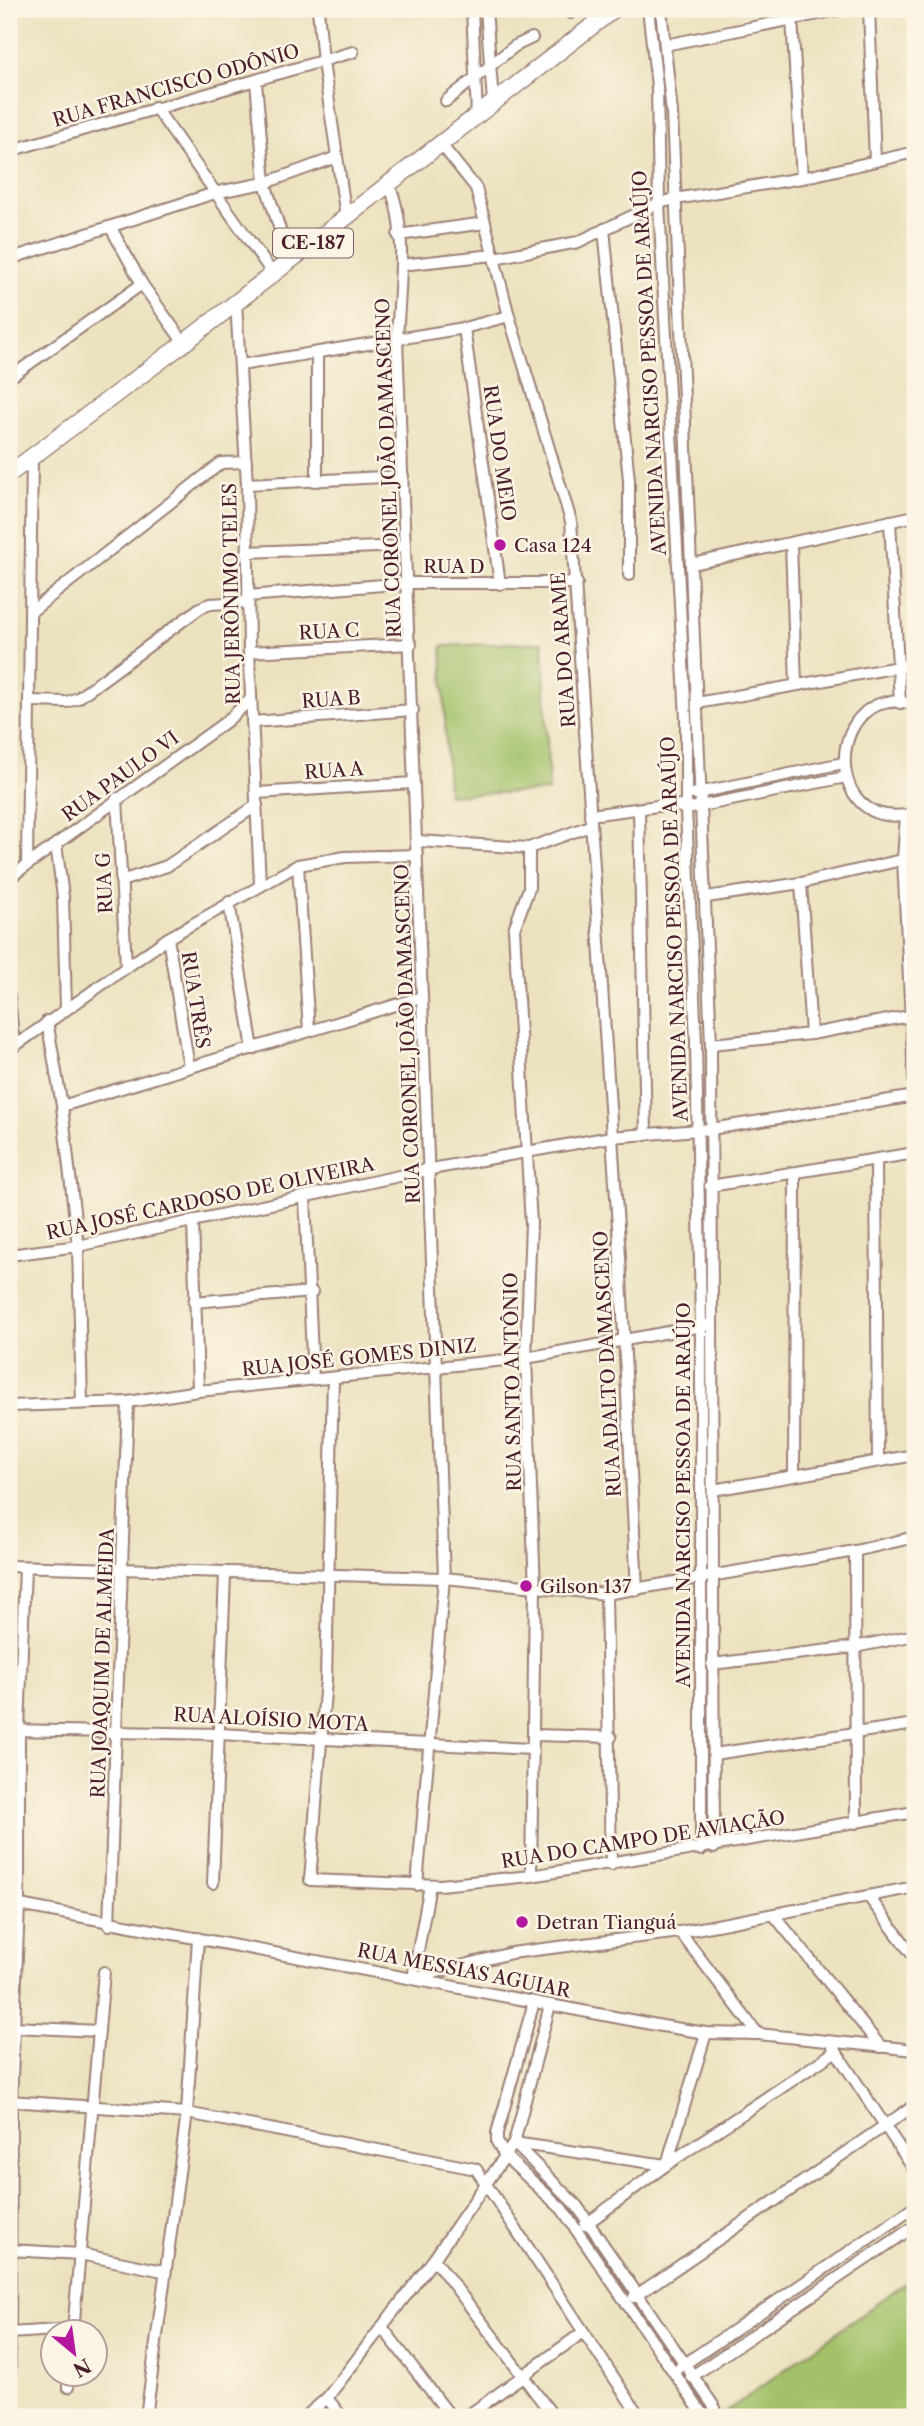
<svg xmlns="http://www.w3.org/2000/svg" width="924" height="2426" viewBox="0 0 924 2426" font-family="'Libre Caslon Text',serif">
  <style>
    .green { fill: #a3c169; stroke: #76704a; stroke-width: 2 }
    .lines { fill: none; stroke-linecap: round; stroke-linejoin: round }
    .minor-casing { stroke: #9b8076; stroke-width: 14 }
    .highway-casing { stroke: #9b8076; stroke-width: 19 }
    .minor { stroke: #fff; stroke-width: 10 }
    .highway { stroke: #fff; stroke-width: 16 }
    .poi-dot { fill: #b5179e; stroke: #fcf5e5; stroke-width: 2.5 }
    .labels { text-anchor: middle; stroke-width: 5; stroke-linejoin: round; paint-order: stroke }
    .shield { fill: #fcf5e5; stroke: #7f5f63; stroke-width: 2 }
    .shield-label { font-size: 18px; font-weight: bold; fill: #4a1f2b }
    .street-label { font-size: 19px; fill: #4a1f2b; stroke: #fcf5e5 }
    .poi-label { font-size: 19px; fill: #4a1f2b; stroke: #fcf5e5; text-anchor: start }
  </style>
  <rect width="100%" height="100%" fill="#fcf5e5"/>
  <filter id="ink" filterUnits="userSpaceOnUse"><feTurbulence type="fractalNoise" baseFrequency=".0143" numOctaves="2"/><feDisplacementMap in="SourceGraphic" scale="14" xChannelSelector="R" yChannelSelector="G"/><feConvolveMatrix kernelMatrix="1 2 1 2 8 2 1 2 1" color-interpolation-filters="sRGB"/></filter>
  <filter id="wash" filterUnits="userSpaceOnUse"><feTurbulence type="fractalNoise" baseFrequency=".00686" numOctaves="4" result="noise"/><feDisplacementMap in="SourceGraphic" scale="28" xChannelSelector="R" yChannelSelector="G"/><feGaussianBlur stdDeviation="1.57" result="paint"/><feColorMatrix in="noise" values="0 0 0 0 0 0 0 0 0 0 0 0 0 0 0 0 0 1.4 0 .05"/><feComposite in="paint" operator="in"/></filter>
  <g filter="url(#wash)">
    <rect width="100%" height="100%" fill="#ece2c0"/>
    <g class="green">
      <polygon points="543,642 549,791 448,795 442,646"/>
      <polygon points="915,2276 915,2417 719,2417"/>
    </g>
  </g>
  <g filter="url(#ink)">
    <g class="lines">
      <g class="minor-casing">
        <g id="minor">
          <polyline points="318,9 323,62 346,217"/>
          <polyline points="472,9 477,115"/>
          <polyline points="486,9 493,102"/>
          <polyline points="571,9 571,13"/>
          <polyline points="648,9 657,86 659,203 686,719 686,809 696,1042 701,1326 701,1850"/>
          <polyline points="661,9 672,113 711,1044 714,1848"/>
          <polyline points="869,9 875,161"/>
          <polyline points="792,19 802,178"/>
          <polyline points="665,45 843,9"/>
          <polyline points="256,82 265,183 290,261"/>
          <polyline points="446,101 515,46 532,38"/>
          <polyline points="155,107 273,274"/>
          <polyline points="440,143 476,188 509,316 571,521 620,1257 637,1590"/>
          <polyline points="9,151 353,52"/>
          <path d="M388,183c21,42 11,110 9,156l47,1239 -27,307"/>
          <polyline points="111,228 142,284 184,343"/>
          <polyline points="604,229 629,480 629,575"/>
          <polyline points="398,235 485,223"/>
          <polyline points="494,258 578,242 659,203 675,199 802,178 915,152"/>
          <polyline points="9,259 218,192 265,183 337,157"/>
          <polyline points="401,265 493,255"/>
          <polyline points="236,303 247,484 249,652 260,884"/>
          <polyline points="464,328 500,584"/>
          <polyline points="317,353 317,481"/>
          <polyline points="241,365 464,328 509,316"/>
          <polyline points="9,378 142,284"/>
          <polyline points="247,484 403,476"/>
          <polyline points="890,521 900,703"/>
          <polyline points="791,544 796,684"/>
          <polyline points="247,552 405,546"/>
          <polyline points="692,564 915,516"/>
          <polyline points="248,596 407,583 577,583"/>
          <polyline points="32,611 221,463 246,462"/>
          <polyline points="249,652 411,644"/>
          <polyline points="30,701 67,702 78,698 200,608 210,604 248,602"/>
          <polyline points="697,703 915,664"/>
          <path d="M915,705c-89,-28 -98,133 0,108"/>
          <polyline points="252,722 413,710"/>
          <polyline points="257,793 413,783"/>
          <polyline points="693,794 843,763"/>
          <polyline points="117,798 126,966"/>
          <polyline points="639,809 646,1135"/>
          <polyline points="590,815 673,804 686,809 846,777"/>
          <polyline points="906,815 903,859 915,1099"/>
          <polyline points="417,841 529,848 590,826"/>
          <polyline points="56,844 63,897 66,1009"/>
          <polyline points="529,848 529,888 514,929 531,1224 526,1358 535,1589 531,1876"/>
          <polyline points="27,865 32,455"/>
          <polyline points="298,865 309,1031"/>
          <polyline points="9,878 227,721 251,699"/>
          <polyline points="121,881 167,866 257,805"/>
          <polyline points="801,883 811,1034"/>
          <polyline points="707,897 801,883 915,857"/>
          <polyline points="229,902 253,1049"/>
          <polyline points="168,938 189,1067"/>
          <polyline points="9,996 14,1046"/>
          <polyline points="47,1021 62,1106 78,1246 82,1403"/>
          <polyline points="711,1044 811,1034 915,1015"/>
          <polyline points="9,1050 168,938 298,865 345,857 417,855"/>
          <polyline points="62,1106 422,997"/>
          <polyline points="876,1160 878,1461"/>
          <polyline points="710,1186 915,1153"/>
          <polyline points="305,1197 313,1379"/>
          <polyline points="193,1220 198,1391"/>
          <polyline points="9,1255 78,1246 431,1169 611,1137 711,1129 915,1096"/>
          <polyline points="194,1302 312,1292"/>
          <polyline points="333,1378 326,1679 310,1880 440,1885 531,1876 915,1812"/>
          <polyline points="9,1406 128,1402 198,1391 526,1358 707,1325"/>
          <polyline points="794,1476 795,1173"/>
          <polyline points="713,1490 915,1455"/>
          <polyline points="855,1551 856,1823"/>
          <polyline points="9,1566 444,1578 606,1594 855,1551 915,1537"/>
          <polyline points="606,1594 611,1865"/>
          <polyline points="712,1664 855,1647 915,1635"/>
          <polyline points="9,1730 218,1734 532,1749"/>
          <polyline points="533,1735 611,1737"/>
          <polyline points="714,1754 915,1724"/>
          <polyline points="213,1883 225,1574"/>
          <polyline points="868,1896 915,1958"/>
          <polyline points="9,1903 662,2026 706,2033 758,2034 915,2050"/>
          <polyline points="774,1915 881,2047"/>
          <polyline points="109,1925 128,1402"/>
          <polyline points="680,1932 758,2034"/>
          <polyline points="418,1977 511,1953 680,1932 915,1887"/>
          <polyline points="413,1978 430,1885"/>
          <polyline points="13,2027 99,2031"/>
          <polyline points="833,2047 915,2171"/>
          <polyline points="9,2101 187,2113 476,2169 640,2417"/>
          <polyline points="514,2143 577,2206 715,2408 712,2414 703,2415 562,2209 505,2156 497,2142 497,2133 534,2002"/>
          <polyline points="514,2143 666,2165"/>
          <polyline points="667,2164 706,2033"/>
          <polyline points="585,2225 666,2165 836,2051"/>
          <polyline points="10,2250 80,2254 163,2271"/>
          <polyline points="434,2259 554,2417"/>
          <polyline points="634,2297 915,2105"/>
          <polyline points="382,2327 451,2417"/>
          <polyline points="73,2332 104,1972"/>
          <polyline points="10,2333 11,2102 19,1905 19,1730 25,1567"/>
          <polyline points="680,2367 915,2207"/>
          <polyline points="691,2377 915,2226"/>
          <polyline points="68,2387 69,2374"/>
          <polyline points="327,2398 342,2417"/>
          <polyline points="10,2417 10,2333 73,2329"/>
          <polyline points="146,2417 187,2113 198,1938"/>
          <polyline points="305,2417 327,2398 434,2259 514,2143 550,2005"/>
          <polyline points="466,2417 582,2333"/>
        </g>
      </g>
      <g class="highway-casing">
        <polyline id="highway" points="9,474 184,343 614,9"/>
      </g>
      <use href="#minor" class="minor"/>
      <use href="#highway" class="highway"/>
    </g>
  </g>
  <g class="poi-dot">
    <circle cx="500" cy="545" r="7"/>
    <circle cx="526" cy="1586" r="7"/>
    <circle cx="522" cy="1922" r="7"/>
  </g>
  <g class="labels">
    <rect class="shield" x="273" y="228.5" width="80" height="29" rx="5"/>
    <g class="shield-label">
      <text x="313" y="249">CE-187</text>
    </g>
    <g class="street-label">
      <text transform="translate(176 85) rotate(-16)" y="7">RUA FRANCISCO ODÔNIO</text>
      <text transform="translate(649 363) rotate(-93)" y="7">AVENIDA NARCISO PESSOA DE ARAÚJO</text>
      <text transform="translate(500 453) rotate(82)" y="7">RUA DO MEIO</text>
      <text transform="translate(388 468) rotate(-92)" y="7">RUA CORONEL JOÃO DAMASCENO</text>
      <text x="454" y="573">RUA D</text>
      <text transform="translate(231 594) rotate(-91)" y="7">RUA JERÔNIMO TELES</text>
      <text transform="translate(329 631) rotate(-3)" y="7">RUA C</text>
      <text transform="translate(563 650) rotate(-94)" y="7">RUA DO ARAME</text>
      <text transform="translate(331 699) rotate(-4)" y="7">RUA B</text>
      <text transform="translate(334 770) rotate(-4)" y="7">RUA A</text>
      <text transform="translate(120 776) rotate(-36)" y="7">RUA PAULO VI</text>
      <text transform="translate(104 883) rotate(-93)" y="7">RUA G</text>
      <text transform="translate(674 929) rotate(-92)" y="7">AVENIDA NARCISO PESSOA DE ARAÚJO</text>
      <text transform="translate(196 1000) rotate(81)" y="7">RUA TRÊS</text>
      <text transform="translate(407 1034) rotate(-92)" y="7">RUA CORONEL JOÃO DAMASCENO</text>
      <text transform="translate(210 1198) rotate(-12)" y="7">RUA JOSÉ CARDOSO DE OLIVEIRA</text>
      <text transform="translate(359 1357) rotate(-6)" y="7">RUA JOSÉ GOMES DINIZ</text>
      <text transform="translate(607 1364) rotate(-93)" y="7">RUA ADALTO DAMASCENO</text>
      <text transform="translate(512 1382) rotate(-91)" y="7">RUA SANTO ANTÔNIO</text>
      <text transform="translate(683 1495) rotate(-90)" y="7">AVENIDA NARCISO PESSOA DE ARAÚJO</text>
      <text transform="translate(102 1663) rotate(-88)" y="7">RUA JOAQUIM DE ALMEIDA</text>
      <text transform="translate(271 1719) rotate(3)" y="7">RUA ALOÍSIO MOTA</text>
      <text transform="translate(643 1839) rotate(-9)" y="7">RUA DO CAMPO DE AVIAÇÃO</text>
      <text transform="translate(464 1970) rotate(11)" y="7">RUA MESSIAS AGUIAR</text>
    </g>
    <g class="poi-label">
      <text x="514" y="552">Casa 124</text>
      <text x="540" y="1593">Gilson 137</text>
      <text x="536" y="1929">Detran Tianguá</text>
    </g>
  </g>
  <rect width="924" height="2426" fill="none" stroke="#fcf5e5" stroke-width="35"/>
  <g transform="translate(74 2353) rotate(151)"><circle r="33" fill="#fcf5e5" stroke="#b59f9b" stroke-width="2"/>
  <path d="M0-5L12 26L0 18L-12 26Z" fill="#b5179e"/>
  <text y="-10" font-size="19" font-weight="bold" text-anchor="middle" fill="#4a1f2b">N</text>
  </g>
</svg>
